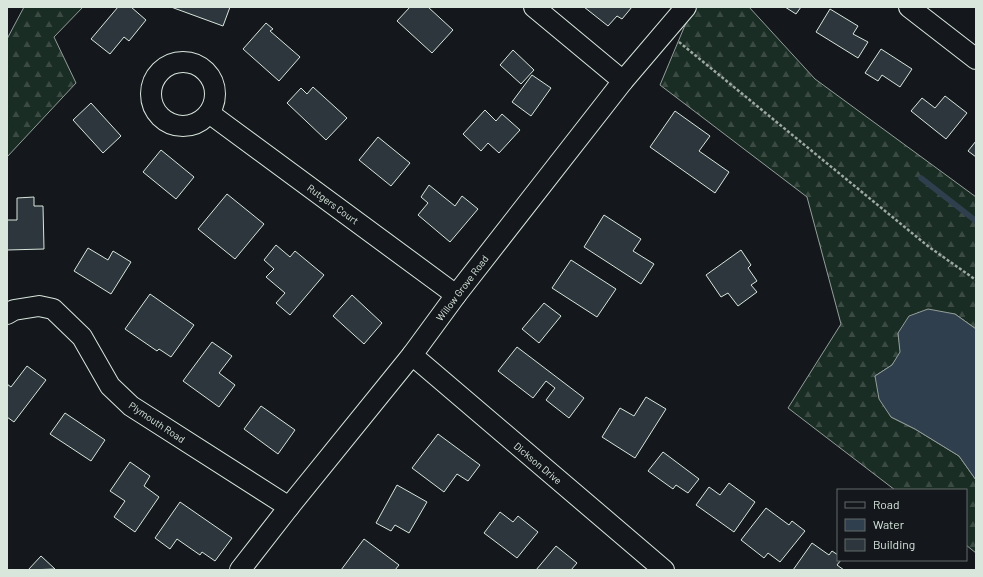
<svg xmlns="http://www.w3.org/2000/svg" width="983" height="577" viewBox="0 0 983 577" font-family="Barlow,sans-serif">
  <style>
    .forest { fill: url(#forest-firs); stroke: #939e99 }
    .water { fill: #2f3f4d; stroke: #939e99 }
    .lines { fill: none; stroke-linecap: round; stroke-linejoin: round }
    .stream { stroke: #2f3f4d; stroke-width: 5.5 }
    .building { fill: #2c363c; stroke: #d8e6dc }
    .minor-casing { stroke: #d8e6dc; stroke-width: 22 }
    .path { stroke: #9da8a2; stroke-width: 2.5; stroke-dasharray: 3 2; stroke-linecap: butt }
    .minor { stroke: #14181c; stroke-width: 20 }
    .labels { text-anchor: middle; stroke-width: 3; stroke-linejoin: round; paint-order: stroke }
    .street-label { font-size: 10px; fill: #d8e6dc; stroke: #14181c }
  </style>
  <defs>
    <pattern id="forest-firs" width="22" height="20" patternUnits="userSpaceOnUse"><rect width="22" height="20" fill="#1a2d24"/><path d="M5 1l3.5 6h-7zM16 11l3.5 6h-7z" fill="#3b4b43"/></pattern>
  </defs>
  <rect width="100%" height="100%" fill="#14181c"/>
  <g class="forest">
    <polygon points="24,7 83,7 54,37 76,83 7,157 7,39"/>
    <polygon points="681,7 749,7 815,79 976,197 976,329 955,314 898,333 901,352 892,365 875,376 891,417 915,429 959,456 976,480 976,553 966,545 966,490 895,490 788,408 841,324 807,197 660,85 688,18"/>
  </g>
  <polygon class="water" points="928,309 955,314 976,329 976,480 959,456 915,429 891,417 879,399 875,376 892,365 900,352 898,333 909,316"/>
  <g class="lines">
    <polyline class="stream" points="921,178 976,221"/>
  </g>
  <g class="building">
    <polygon points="118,7 131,7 146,20 129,41 124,37 110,54 91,39"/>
    <polygon points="171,7 230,7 223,26"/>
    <polygon points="410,7 428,7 453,30 432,53 397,21"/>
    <polygon points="584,7 632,7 622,19 617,16 608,26"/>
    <polygon points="785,7 801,7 796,14"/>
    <polygon points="830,9 858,26 853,34 868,42 858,58 816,32"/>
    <polygon points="266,23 273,29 270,31 300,57 279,81 243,49"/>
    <polygon points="881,49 912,69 900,87 882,75 878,81 865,73"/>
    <polygon points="513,50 534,70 521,84 500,65"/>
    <polygon points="532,75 551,88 531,116 512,102"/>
    <polygon points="313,87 347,118 326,140 287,103 301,88 307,94"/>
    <polygon points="945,96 967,113 946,139 911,111 922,98 935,108"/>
    <polygon points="91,103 121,136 103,153 73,120"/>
    <polygon points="485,110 496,121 502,114 520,130 499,153 488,143 481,151 463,134"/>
    <polygon points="675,111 710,136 699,151 729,172 715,193 650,147"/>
    <polygon points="378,137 410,163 391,186 359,160"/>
    <polygon points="976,141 976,157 968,151"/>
    <polygon points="161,150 194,177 176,199 143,172"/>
    <polygon points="429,185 455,206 462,196 478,209 450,242 418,215 428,203 421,197"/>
    <polygon points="227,194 264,224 235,259 198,229"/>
    <polygon points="34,197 34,206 43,206 44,249 7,250 7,220 17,220 17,198"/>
    <polygon points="604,215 641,239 633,251 654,264 641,284 584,247"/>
    <polygon points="276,245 290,257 295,251 324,275 290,315 276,303 285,293 266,277 274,269 264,260"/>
    <polygon points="88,248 108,260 113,251 131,262 111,294 74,271"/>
    <polygon points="741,250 751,265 748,268 757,281 751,285 757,292 738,306 728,293 721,297 706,275"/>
    <polygon points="571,260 616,289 597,317 552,288"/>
    <polygon points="150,294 194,325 171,357 159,349 157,351 125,329"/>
    <polygon points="352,295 382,323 364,344 333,316"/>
    <polygon points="544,303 561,316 539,343 522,329"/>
    <polygon points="212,342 232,356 219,373 235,385 219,407 183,381"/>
    <polygon points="517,347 584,398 569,418 546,400 555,388 546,381 533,398 498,371"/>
    <polygon points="27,366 46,380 14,422 7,417 7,384 11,387"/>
    <polygon points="646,397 666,409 635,458 602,437 620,408 634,416"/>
    <polygon points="261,406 295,430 278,454 244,429"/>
    <polygon points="65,413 105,440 91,461 50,434"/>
    <polygon points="438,434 480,465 468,481 457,474 444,492 412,468"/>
    <polygon points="663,452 699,479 688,493 676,485 673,489 648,471"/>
    <polygon points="130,462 150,476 144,486 159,497 135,532 114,517 125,501 110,491"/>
    <polygon points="729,483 755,502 734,532 696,505 709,487 720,495"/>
    <polygon points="397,485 427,502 409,533 395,525 391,531 376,523"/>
    <polygon points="180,502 232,538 215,561 202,552 200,555 177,539 170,549 155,538"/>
    <polygon points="766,508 789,525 792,521 805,531 780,562 768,553 764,558 741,540"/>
    <polygon points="500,512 513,522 518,516 538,532 517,558 484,533"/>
    <polygon points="364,539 399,565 395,570 341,570"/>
    <polygon points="812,543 829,555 832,551 838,555 838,560 841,560 837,565 844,570 793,570"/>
    <polygon points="556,546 577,563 571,570 536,570"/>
    <polygon points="41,556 55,569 28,570"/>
  </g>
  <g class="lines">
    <g class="minor-casing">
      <g id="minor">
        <polyline points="534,7 623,81"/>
        <polyline points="909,7 976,59"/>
        <circle cx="183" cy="94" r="32"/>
        <polyline points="209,113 456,295"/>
        <polyline points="7,314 14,310 39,306 53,309 82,337 110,386 131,406 289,507"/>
        <polyline points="412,355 664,570"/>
        <polyline points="240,570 289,507 412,355 456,295 623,81 686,7"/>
      </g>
    </g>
    <polyline class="path" points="679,42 929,247 976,280"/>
    <use href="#minor" class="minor"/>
  </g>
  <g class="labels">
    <g class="street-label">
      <text transform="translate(333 204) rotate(36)" y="4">Rutgers Court</text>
      <text transform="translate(462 288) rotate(-53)" y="4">Willow Grove Road</text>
      <text transform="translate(157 422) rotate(34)" y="4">Plymouth Road</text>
      <text transform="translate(538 463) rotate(40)" y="4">Dickson Drive</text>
    </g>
  </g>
  <rect width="983" height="577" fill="none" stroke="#d8e6dc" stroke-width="16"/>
  <rect x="837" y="489" width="130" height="72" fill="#14181c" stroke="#626a69"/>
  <rect x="845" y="502" width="20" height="6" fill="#14181c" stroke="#626a69"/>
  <text x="873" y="509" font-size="12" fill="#d8e6dc">Road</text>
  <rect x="845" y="519" width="20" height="12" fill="#2f3f4d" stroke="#626a69"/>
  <text x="873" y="529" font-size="12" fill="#d8e6dc">Water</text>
  <rect x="845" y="539" width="20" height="12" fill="#2c363c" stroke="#626a69"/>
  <text x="873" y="549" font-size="12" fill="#d8e6dc">Building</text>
</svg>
